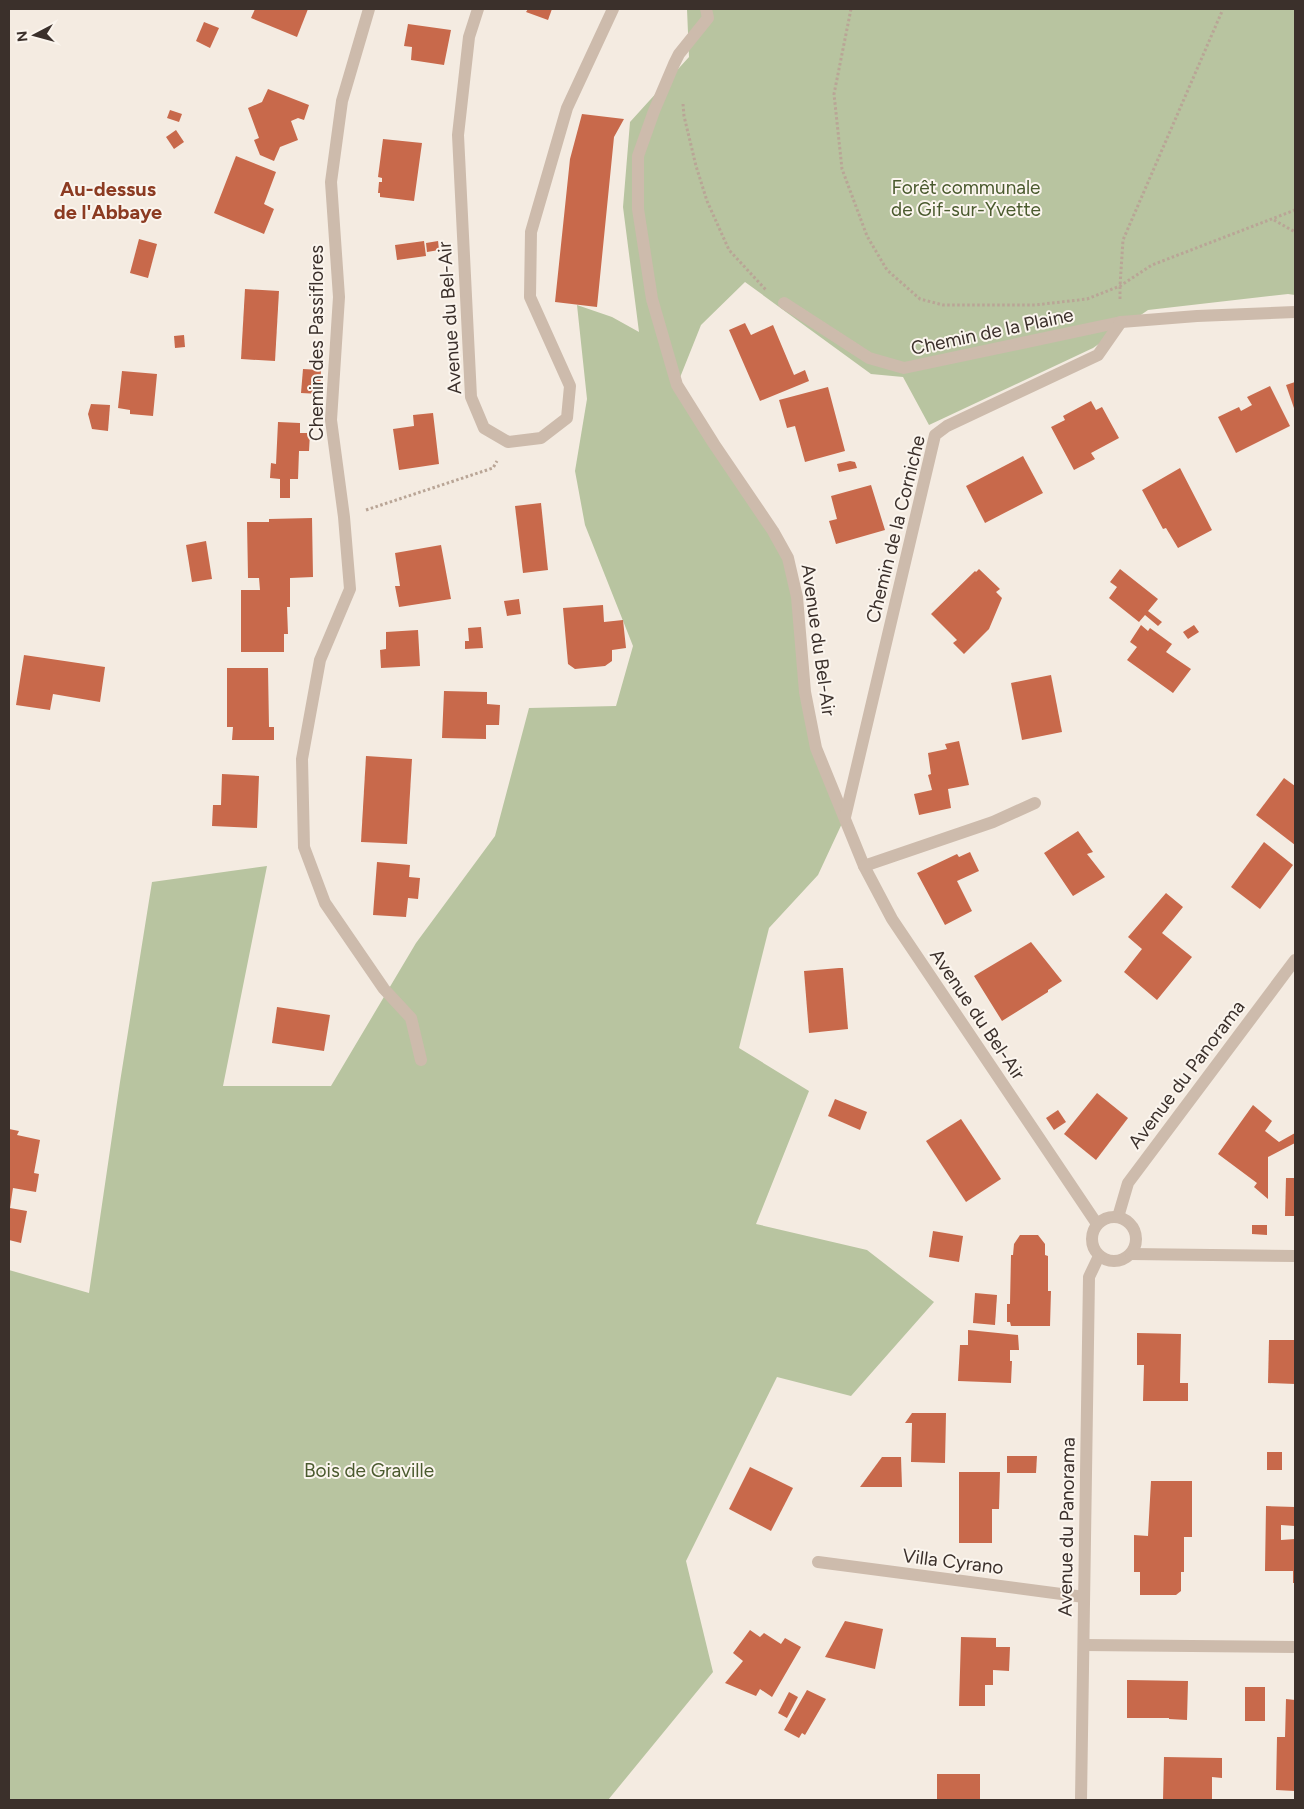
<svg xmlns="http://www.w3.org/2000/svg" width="1304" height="1809" viewBox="0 0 1304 1809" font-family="Figtree,sans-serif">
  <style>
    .green { fill: #b8c4a0 }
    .building { fill: #c8694b }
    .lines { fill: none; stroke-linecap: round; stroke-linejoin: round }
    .path { stroke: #b9a596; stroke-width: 3; stroke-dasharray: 2.5 2.5; stroke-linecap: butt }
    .minor { stroke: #cdbbac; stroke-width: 12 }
    .labels { text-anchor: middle; stroke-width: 4; stroke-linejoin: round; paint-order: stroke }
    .park-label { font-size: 19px; fill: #4a5a2e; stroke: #fbf5ee }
    .street-label { font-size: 19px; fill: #3b302b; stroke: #fbf5ee }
    .neighbourhood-label { font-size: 20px; font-weight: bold; fill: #8c3b22; stroke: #fbf5ee }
  </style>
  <rect width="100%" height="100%" fill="#f4ebe1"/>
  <polygon class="green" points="687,9 1295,9 1295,295 1288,294 1148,310 1093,348 929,425 903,377 871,374 745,282 701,325 677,385 788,558 816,748 845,817 818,875 769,928 739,1048 809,1091 756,1224 867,1250 934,1302 851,1396 777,1377 686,1561 713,1672 608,1800 9,1800 9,1270 89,1293 120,1082 152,882 267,866 223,1086 331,1086 416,943 495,836 529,708 616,706 633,646 585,525 575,471 587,399 577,305 612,317 639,332 623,207 630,122 689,57"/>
  <g class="building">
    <polygon points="255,9 308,9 297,37 251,18"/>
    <polygon points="528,9 552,9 548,20 526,12"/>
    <polygon points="204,22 219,28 210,48 196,41"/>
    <polygon points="408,24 451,30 444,65 411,60 412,47 404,46"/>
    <polygon points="268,89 309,105 304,120 298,118 291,121 298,140 280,147 274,161 260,155 254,140 259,138 248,108 262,102"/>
    <polygon points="170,110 182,114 179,122 167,118"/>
    <polygon points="582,114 624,119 614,137 597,307 555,302 570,159"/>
    <polygon points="176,130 184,142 174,149 166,137"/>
    <polygon points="383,139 422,143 414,201 380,197 380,193 378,193 379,182 382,182 382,178 378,177"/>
    <polygon points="236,156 276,172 264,204 274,209 264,234 214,213"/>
    <polygon points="139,239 157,244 148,278 130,273"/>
    <polygon points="424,241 426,256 397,260 395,245"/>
    <polygon points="438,241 439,250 427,252 426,243"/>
    <polygon points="245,289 279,291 275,361 241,359"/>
    <polygon points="745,323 751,335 773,325 794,375 805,370 809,381 760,401 729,330"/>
    <polygon points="184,335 185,347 175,348 174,336"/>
    <polygon points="303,369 321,370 320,394 301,393"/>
    <polygon points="122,371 157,374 153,416 130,414 130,410 118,408"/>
    <polygon points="1295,382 1295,411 1286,385"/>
    <polygon points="1270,386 1290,426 1236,453 1218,417 1239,407 1241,411 1252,405 1247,397"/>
    <polygon points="828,387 845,451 805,462 795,426 787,428 779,400"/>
    <polygon points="1091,401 1096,410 1102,407 1119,438 1091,453 1095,459 1074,470 1051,427 1065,420 1063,416"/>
    <polygon points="91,404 110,405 108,431 92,429 88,414"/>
    <polygon points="433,413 439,464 399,470 393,429 414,426 413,415"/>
    <polygon points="278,422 300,423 300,433 310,433 309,451 299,451 298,479 290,479 290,498 280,498 280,479 270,478 271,463 276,464"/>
    <polygon points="1023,456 1043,493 985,523 966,486"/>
    <polygon points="850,461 855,462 857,468 839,472 837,464"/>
    <polygon points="1180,468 1212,530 1178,548 1166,528 1163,529 1142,490"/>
    <polygon points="871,485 885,530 836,544 829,521 837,519 831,496"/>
    <polygon points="541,503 548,570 523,573 515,506"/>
    <polygon points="312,518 313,577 290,578 290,607 287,607 288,634 284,634 284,652 241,652 241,590 260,590 259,578 248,578 247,522 269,522 269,519"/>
    <polygon points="206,541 212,579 192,582 186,545"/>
    <polygon points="441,545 451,599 399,607 395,586 400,586 395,553"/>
    <polygon points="979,569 1000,589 996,592 1002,598 989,629 964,654 953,643 957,640 931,614 975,571 976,572"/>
    <polygon points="1120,569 1158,599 1148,611 1162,622 1158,626 1145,615 1139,622 1109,598 1117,587 1110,582"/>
    <polygon points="519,599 521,614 507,616 504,601"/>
    <polygon points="603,605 604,622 623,620 626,648 612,650 612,661 605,666 575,669 568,664 563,608"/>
    <polygon points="1141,625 1148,631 1150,628 1172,644 1166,652 1191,669 1173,693 1127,660 1137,647 1130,642"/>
    <polygon points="1194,625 1199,632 1188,639 1183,632"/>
    <polygon points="481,627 483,648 465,649 465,641 469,641 468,628"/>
    <polygon points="418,630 420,666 381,668 380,650 386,649 386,632"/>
    <polygon points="24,655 105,667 100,702 53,694 50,710 16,705"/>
    <polygon points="227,668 268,668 269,727 274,727 274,740 232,740 233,727 227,727"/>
    <polygon points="1051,675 1062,732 1022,740 1011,683"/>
    <polygon points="444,691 487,692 487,704 500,705 499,725 486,725 486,739 442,738"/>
    <polygon points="959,741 969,785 948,789 951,808 919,815 914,794 932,790 928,775 931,774 928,753 947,749 945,744"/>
    <polygon points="366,756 412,759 407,844 361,842"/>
    <polygon points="222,774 259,776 257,828 212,826 213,805 221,805"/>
    <polygon points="1284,778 1295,786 1295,845 1256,815"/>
    <polygon points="1078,831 1093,852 1087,854 1105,877 1073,896 1044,853"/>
    <polygon points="1264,842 1293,865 1260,909 1231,887"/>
    <polygon points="970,852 979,871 957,881 972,911 945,925 917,873 957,854 959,857"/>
    <polygon points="377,862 410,865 409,877 420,878 418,899 408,898 406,917 373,915"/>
    <polygon points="1166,893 1183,907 1162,933 1192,957 1157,1000 1124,972 1142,949 1128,937"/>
    <polygon points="1031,942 1062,981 1048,990 1048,992 1002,1021 974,976"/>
    <polygon points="839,968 843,968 848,1029 809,1033 804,971"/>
    <polygon points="277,1007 330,1015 324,1051 272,1043"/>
    <polygon points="1097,1093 1128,1118 1096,1160 1064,1134"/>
    <polygon points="835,1099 867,1112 860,1130 828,1116"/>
    <polygon points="1253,1105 1272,1121 1265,1131 1279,1142 1295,1133 1295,1143 1268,1157 1268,1199 1254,1187 1257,1183 1218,1154"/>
    <polygon points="1058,1110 1066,1122 1054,1130 1046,1118"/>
    <polygon points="961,1119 1001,1179 966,1202 926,1141"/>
    <polygon points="9,1129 19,1131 17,1135 40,1140 34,1173 39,1174 36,1192 13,1188 10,1208 27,1211 21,1243 9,1240"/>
    <polygon points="1286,1178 1295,1178 1295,1216 1285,1216"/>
    <polygon points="1252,1225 1267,1225 1267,1235 1252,1234"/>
    <polygon points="933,1231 963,1236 959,1262 929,1257"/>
    <polygon points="1020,1235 1038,1235 1045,1244 1045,1255 1048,1256 1048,1291 1051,1291 1050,1326 1011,1326 1010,1322 1007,1322 1007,1304 1010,1304 1011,1255 1013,1255 1014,1244"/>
    <polygon points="975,1293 997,1295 995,1325 973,1323"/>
    <polygon points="968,1330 1018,1335 1019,1350 1010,1350 1010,1361 1012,1361 1011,1383 958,1381 960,1345 968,1345"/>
    <polygon points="1137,1333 1181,1334 1180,1383 1188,1383 1188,1401 1143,1401 1144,1365 1137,1365"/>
    <polygon points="1269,1340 1295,1340 1295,1384 1268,1383"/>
    <polygon points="912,1413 946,1413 945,1463 911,1462 912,1423 905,1423"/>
    <rect x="1267" y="1452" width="15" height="18"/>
    <polygon points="1007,1456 1037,1456 1036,1473 1007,1473"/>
    <polygon points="882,1457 901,1457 902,1487 860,1487"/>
    <polygon points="750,1467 793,1488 771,1531 729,1509"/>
    <polygon points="959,1472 1000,1472 999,1509 992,1509 992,1543 959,1543"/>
    <polygon points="1151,1481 1192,1481 1192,1537 1184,1537 1184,1572 1181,1572 1181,1591 1176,1595 1140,1595 1140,1572 1134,1572 1134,1535 1148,1536"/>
    <polygon points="1266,1506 1295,1507 1295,1526 1281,1525 1281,1540 1295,1539 1295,1583 1293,1583 1293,1571 1265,1571"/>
    <polygon points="845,1621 883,1629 875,1669 825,1657"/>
    <polygon points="750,1630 760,1637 764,1633 781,1644 785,1638 801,1647 772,1697 760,1689 756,1696 725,1683 743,1661 733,1653"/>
    <polygon points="961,1637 996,1638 996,1647 1010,1647 1009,1671 993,1670 993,1685 985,1685 985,1706 959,1706"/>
    <polygon points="1127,1680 1188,1681 1187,1720 1169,1719 1169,1718 1127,1718"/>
    <rect x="1245" y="1687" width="20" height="34"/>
    <polygon points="807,1690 826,1699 805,1735 802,1733 799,1738 784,1730"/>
    <polygon points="789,1692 798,1697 787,1718 778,1713"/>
    <polygon points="1286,1699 1295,1700 1295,1791 1276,1790 1277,1737 1285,1737"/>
    <polygon points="1164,1757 1222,1758 1222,1778 1212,1777 1212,1800 1163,1800"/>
    <rect x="937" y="1774" width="43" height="26"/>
  </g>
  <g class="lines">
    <g class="path">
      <polyline points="851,9 834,94 842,169 867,236 887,270 920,299 943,305 1035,305 1087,299 1120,286 1152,265 1295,210"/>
      <polyline points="683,104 684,116 696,166 707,201 729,250 766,290"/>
      <polyline points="1274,220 1295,232"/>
      <polyline points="1120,299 1120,286 1123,240 1223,9"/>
      <polyline points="366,510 493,468 497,461"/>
    </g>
    <g class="minor">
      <polyline points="369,9 342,101 331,182 339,297 331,420 344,517 350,589 320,660 302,759 304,847 325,903 384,989 411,1018 421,1060"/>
      <polyline points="478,9 469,37 458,135 471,397 484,428 508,442 541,438 567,418 570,386 530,297 531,232 567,108 613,9"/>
      <polyline points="706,9 708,18 679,54 674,64 654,111 638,156 638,209 652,299 677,385 714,444 773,531 788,558 797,597 805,692 816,748 864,866 892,919 1097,1224"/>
      <polyline points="784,303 869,358 904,368 1121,322 1197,316 1295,312"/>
      <polyline points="845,817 935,435 947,426 1098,355 1121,322"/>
      <polyline points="864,866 993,822 1035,803"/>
      <circle cx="1114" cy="1239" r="22"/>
      <polyline points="1118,1217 1128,1183 1295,960"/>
      <polyline points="1131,1254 1295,1256"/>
      <polyline points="818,1562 1084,1597"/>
      <polyline points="1084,1645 1295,1647"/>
      <polyline points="1081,1800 1089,1277 1099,1256"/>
    </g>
  </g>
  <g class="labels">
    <g class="park-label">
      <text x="966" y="194">Forêt communale<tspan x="966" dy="22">de Gif-sur-Yvette</tspan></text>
      <text x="369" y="1477">Bois de Graville</text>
    </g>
    <g class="street-label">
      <text transform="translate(449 318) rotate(-94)" y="7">Avenue du Bel-Air</text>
      <text transform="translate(992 331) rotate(-12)" y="7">Chemin de la Plaine</text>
      <text transform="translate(316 343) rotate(-90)" y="7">Chemin des Passiflores</text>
      <text transform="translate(895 529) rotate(-76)" y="7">Chemin de la Corniche</text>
      <text transform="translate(819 640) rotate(82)" y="7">Avenue du Bel-Air</text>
      <text transform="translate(978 1014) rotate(56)" y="7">Avenue du Bel-Air</text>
      <text transform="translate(1186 1074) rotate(-53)" y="7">Avenue du Panorama</text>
      <text transform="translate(1066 1527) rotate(-89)" y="7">Avenue du Panorama</text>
      <text transform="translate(953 1561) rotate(7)" y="7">Villa Cyrano</text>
    </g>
    <g class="neighbourhood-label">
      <text x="108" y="196">Au-dessus<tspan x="108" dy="23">de l'Abbaye</tspan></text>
    </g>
  </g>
  <rect width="1304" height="1809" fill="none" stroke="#3b302b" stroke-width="20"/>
  <g transform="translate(35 35) rotate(264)" stroke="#fbf5ee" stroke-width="4" paint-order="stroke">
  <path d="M0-4L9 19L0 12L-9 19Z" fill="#3b302b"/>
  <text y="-8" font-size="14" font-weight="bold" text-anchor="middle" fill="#3b302b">N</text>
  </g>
</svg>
